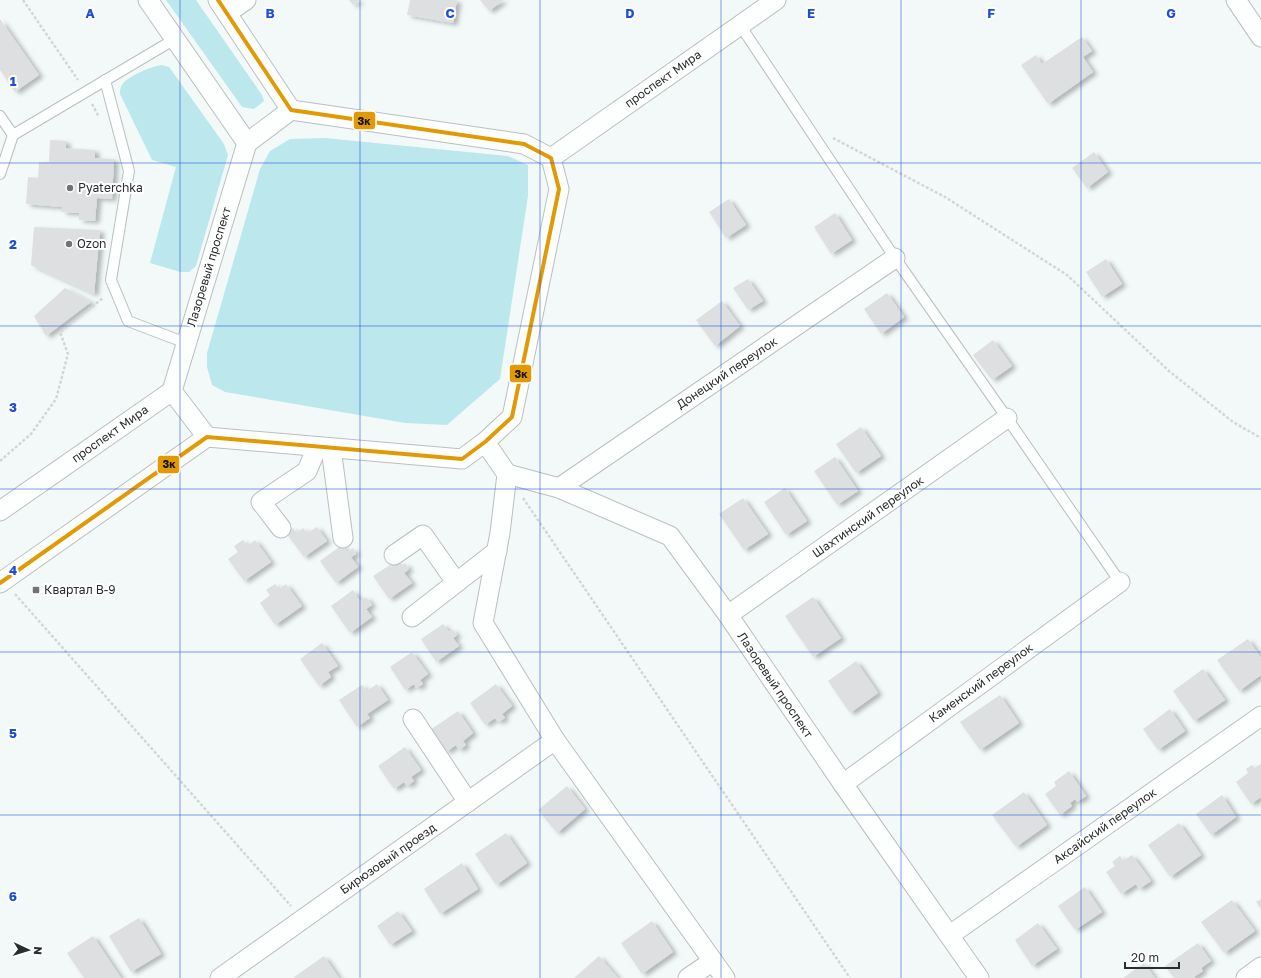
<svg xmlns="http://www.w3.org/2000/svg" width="1261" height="978" viewBox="0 0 1261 978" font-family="'Golos Text',sans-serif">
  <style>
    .green { fill: #bce8ed }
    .building { fill: #dddfe0; filter: url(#shadow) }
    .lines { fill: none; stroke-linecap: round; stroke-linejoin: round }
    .lane-casing { stroke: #bbbfbf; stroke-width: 12 }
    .street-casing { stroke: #bbbfbf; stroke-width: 21 }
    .path { stroke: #d4d6d6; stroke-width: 2.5; stroke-dasharray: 3 2; stroke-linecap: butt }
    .lane { stroke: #fdfefe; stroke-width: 10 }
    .street { stroke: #fdfefe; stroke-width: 19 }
    .bus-1-casing { stroke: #fff; stroke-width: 7 }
    .bus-1 { stroke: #e29a04; stroke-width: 4 }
    .grid { fill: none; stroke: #1d4ed8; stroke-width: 1; stroke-opacity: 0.55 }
    .poi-dot { fill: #707474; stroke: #fff; stroke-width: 1.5 }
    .labels { text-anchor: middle; stroke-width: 4; stroke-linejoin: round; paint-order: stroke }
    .street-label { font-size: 12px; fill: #292d2d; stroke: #fff }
    .poi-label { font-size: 12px; fill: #292d2d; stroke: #fff; text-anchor: start }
    .grid-label { font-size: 13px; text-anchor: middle; font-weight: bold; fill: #1d4ed8; stroke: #fff; stroke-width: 4; stroke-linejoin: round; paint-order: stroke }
    .line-badge { stroke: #fff; stroke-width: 1.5 }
    .pale-badge-label { font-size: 11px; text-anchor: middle; font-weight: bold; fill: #111 }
  </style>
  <defs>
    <filter id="shadow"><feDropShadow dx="4.5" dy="2.5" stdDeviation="2" flood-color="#0004"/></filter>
  </defs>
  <rect width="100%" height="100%" fill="#f3f9f9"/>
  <g class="green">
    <polygon points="166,0 196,0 262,95 264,101 254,109 242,107"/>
    <path d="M162,65l7,2 3,4 52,73 4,11 -32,111 -7,6h-9l-30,-9 26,-96 -24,-7 -32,-66c0,-1 0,-6 1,-7 3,-10 31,-21 41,-22z"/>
    <polygon points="325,138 508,156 528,165 528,196 500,379 447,425 405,423 225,392 212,385 207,367 207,353 260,169 270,151 290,139"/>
  </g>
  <g class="building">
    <polygon points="349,0 360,0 353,5"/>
    <polygon points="410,0 457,0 453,23 407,15"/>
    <polygon points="480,0 504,0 489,11"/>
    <polygon points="0,19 39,75 15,92 0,70"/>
    <polygon points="1082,37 1092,51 1083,57 1093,72 1048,104 1021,65 1036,55 1042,64"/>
    <polygon points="50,140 66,141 66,148 95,150 95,158 114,159 112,199 97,198 95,221 79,220 79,213 62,212 62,207 26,204 28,177 38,178 39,162 49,162"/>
    <polygon points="1094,152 1108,172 1087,188 1072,168"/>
    <polygon points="729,199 746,225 726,238 709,212"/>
    <polygon points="835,213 852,240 831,254 814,227"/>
    <polygon points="34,227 100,230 94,294 31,265"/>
    <polygon points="1106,259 1122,284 1102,297 1086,272"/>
    <polygon points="748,279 763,301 748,310 733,288"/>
    <polygon points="65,288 91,302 46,336 34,316"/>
    <polygon points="887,293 904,317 881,334 864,309"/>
    <polygon points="722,301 740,326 715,346 696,320"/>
    <polygon points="993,340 1012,366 992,380 973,355"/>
    <polygon points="861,427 881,456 856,473 836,444"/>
    <polygon points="835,457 858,491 837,505 814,471"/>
    <polygon points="785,488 807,521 786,535 764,502"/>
    <polygon points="743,498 768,534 744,550 719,514"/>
    <polygon points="317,527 327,541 304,557 286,533 293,528 297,533 303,528 307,533"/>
    <polygon points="243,540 247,546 255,540 271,562 244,581 228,559 238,552 234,546"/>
    <polygon points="342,545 347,552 353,548 356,554 351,557 358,567 336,583 320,561"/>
    <polygon points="396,561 400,567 405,563 409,569 404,573 412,583 389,599 373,576"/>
    <polygon points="275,584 279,589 286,584 302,606 275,625 260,603 270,595 266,590"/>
    <polygon points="353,590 360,601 366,597 372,605 366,609 372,617 350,633 331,606"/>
    <polygon points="813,597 841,638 813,657 785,616"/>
    <polygon points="443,624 449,632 452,629 457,635 453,638 459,646 436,662 421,639"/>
    <polygon points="1248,639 1261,658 1261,675 1239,691 1217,660"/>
    <polygon points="322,643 338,666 328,672 331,677 319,686 300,659"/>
    <polygon points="412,652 428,674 420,680 423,684 416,688 414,684 405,690 390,667"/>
    <polygon points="856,661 878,693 850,713 828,681"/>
    <polygon points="1203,669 1225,700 1194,721 1173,691"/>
    <polygon points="377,684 388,700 367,714 370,718 357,727 339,700 362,685 367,691"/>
    <polygon points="496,684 512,706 502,714 505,718 498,722 495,718 485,725 470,703"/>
    <polygon points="1000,695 1019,723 980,750 960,722"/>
    <polygon points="1170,709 1185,731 1158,750 1143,729"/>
    <polygon points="458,711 473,733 463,741 466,745 459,750 456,745 446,752 430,730"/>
    <polygon points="405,747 421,770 411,777 414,781 407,786 404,782 394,789 378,766"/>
    <polygon points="1261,764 1261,797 1251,804 1236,782 1248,773 1246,769 1252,765 1255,768"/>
    <polygon points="1069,771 1086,796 1077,802 1075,799 1070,803 1072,806 1060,815 1045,794 1056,786 1054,782"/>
    <polygon points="567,786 585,809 557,833 538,810"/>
    <polygon points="1024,792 1047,825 1016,847 992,815"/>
    <polygon points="1222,795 1236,817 1211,835 1196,814"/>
    <polygon points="1179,823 1201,855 1170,877 1148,845"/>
    <polygon points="506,833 527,863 496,885 475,854"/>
    <polygon points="1132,855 1151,881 1139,889 1136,884 1121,894 1106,872 1115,866 1112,862 1120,856 1123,861"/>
    <polygon points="462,863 478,889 440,914 424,889"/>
    <polygon points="1085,887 1102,912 1075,930 1058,906"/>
    <polygon points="1261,899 1261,909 1256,902"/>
    <polygon points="1232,900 1255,931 1224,953 1201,922"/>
    <polygon points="398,911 412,931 390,945 377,926"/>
    <polygon points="139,918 161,954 131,972 109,936"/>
    <polygon points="652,921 673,952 642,974 621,943"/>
    <polygon points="1038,923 1057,949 1032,966 1015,940"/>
    <polygon points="93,936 121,978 84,978 67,953"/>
    <polygon points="1198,943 1211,961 1201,968 1203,971 1194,977 1195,978 1174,978 1165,966"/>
    <polygon points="324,956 339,978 295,978 294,977"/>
    <polygon points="599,956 618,978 574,978"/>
    <polygon points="1144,963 1155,978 1123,978"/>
  </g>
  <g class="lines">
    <g class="lane-casing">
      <g id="lane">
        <polyline points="740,25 895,258 1007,418 1120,582"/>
        <polyline points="105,80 129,171 111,280 128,321 186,343"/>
        <polyline points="0,116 13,135 175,39"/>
        <polyline points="0,174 13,135"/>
      </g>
    </g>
    <g class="street-casing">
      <g id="street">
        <polyline points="148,0 247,143"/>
        <polyline points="218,0 291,110"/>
        <polyline points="1236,0 1261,37"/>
        <polyline points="227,13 246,0"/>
        <polyline points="551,158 776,0"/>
        <polyline points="172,391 247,143 291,110"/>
        <polyline points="172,391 207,437"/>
        <polyline points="485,442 507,474 500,533 483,623 555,740 725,978"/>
        <polyline points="331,448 343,538"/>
        <polyline points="507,474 559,488 670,536 728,615 843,784 979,978"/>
        <polyline points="559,488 895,258"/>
        <polyline points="0,511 172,391"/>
        <polyline points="281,528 261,502 307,471 317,447"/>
        <polyline points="394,555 423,535 456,582"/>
        <polyline points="0,583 207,437 462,459 485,442 512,417 559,189 551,158 524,144 291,110"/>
        <polyline points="728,615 1007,418"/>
        <polyline points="412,617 497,551"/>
        <polyline points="413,719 468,802"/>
        <polyline points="843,784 1120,582"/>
        <polyline points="950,935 1261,716"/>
        <polyline points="220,978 555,740"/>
        <polyline points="688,978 713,961"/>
        <polyline points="1246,978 1261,967"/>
      </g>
    </g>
    <g class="path">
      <polyline points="23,0 78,80"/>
      <polyline points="92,104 99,117"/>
      <polyline points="833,138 945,197 1067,275 1169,371 1233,422 1261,438"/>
      <polyline points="0,461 31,434 56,399 68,354 60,332 103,298"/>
      <polyline points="523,498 850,978"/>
      <polyline points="15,594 291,906"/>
    </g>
    <use href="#lane" class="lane"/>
    <use href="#street" class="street"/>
    <g class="bus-1-casing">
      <polyline id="bus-1" points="0,583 207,437 462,459 485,442 512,417 559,189 551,158 524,144 291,110 218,0"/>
    </g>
    <use href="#bus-1" class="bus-1"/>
  </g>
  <path class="grid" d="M180,0v978M360,0v978M540,0v978M721,0v978M901,0v978M1081,0v978M0,163h1261M0,326h1261M0,489h1261M0,652h1261M0,815h1261"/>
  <g class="poi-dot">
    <circle cx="70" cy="188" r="4"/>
    <circle cx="69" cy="244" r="4"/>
    <rect x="32" y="586" width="8" height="8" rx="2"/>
  </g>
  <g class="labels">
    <g class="street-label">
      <text transform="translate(663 79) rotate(-35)" y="4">проспект Мира</text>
      <text transform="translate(209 267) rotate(-73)" y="4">Лазоревый проспект</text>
      <text transform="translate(727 373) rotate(-34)" y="4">Донецкий переулок</text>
      <text transform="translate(110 434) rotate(-35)" y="4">проспект Мира</text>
      <text transform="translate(868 517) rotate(-35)" y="4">Шахтинский переулок</text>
      <text transform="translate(981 683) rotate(-36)" y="4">Каменский переулок</text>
      <text transform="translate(775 685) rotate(56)" y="4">Лазоревый проспект</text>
      <text transform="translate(1105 826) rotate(-35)" y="4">Аксайский переулок</text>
      <text transform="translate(388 859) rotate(-35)" y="4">Бирюзовый проезд</text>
    </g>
    <g class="poi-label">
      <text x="78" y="192">Pyaterchka</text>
      <text x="77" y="248">Ozon</text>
      <text x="44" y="594">Квартал В-9</text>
    </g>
  </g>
  <g class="grid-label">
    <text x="90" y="18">A</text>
    <text x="270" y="18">B</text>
    <text x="450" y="18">C</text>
    <text x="630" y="18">D</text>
    <text x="811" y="18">E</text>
    <text x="991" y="18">F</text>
    <text x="1171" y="18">G</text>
    <text x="13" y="86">1</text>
    <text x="13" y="249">2</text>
    <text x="13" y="412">3</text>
    <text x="13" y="575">4</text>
    <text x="13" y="738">5</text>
    <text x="13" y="901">6</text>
  </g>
  <g class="line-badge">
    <rect x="353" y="111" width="23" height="19" rx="4" fill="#e29a04"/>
    <rect x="509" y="364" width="23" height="19" rx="4" fill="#e29a04"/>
    <rect x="157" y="455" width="23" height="19" rx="4" fill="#e29a04"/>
  </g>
  <g class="pale-badge-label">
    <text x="364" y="125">3к</text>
    <text x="521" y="378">3к</text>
    <text x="169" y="468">3к</text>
  </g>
  <g transform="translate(28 950) rotate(94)" stroke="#ffffff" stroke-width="3" paint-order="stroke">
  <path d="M0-3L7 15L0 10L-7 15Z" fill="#292d2d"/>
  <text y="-6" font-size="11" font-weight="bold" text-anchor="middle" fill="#292d2d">N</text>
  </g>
  <path d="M1125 962v6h54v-6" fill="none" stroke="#292d2d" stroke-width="2"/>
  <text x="1131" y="962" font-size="12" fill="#292d2d" stroke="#ffffff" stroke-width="3" paint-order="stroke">20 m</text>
</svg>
